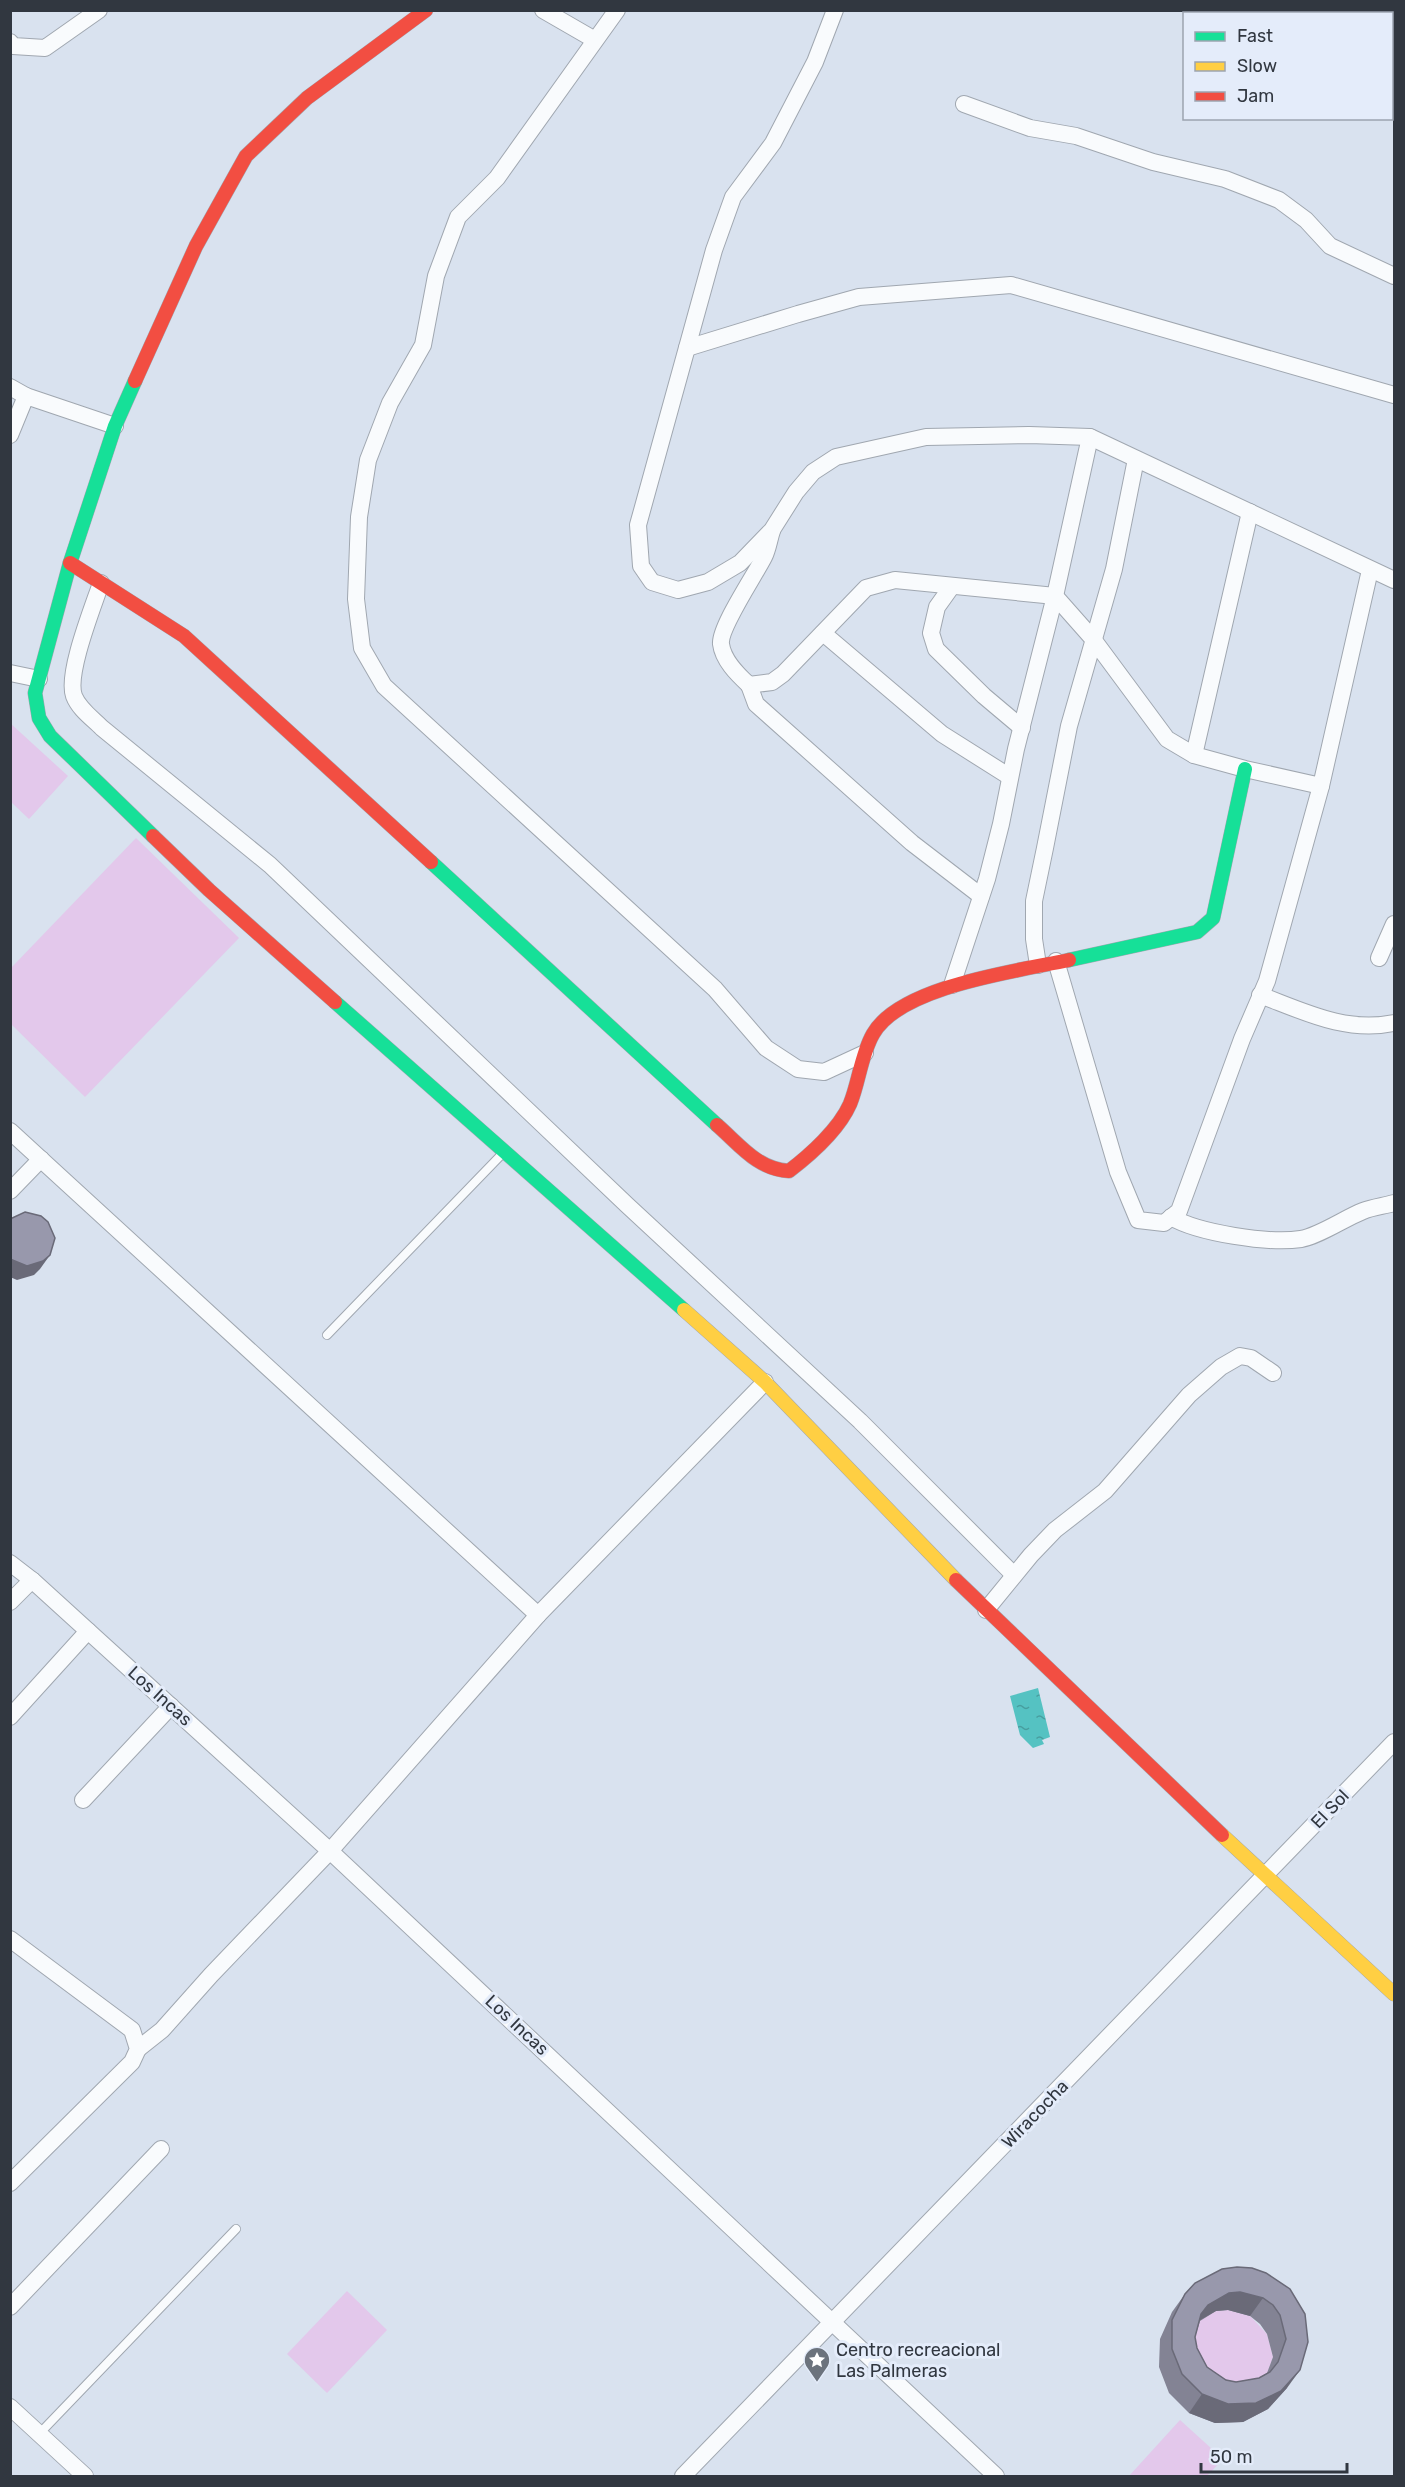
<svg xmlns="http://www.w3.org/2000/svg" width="1405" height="2487" viewBox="0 0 1405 2487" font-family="Rubik,sans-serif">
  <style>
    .green { fill: #e3c8eb }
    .water { fill: url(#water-ripples) }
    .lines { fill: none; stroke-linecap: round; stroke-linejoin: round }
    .lane-casing { stroke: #a0a7b0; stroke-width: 10 }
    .street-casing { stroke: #a0a7b0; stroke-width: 18 }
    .fast-casing { stroke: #a0a7b0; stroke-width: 15 }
    .slow-casing { stroke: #a0a7b0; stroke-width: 15 }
    .jam-casing { stroke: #a0a7b0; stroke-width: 15 }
    .lane { stroke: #f9fbfd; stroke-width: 8 }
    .street { stroke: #f9fbfd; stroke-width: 16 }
    .fast { stroke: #16e098; stroke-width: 14 }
    .slow { stroke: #ffcf43; stroke-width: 14 }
    .jam { stroke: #f24e42; stroke-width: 14 }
    .wall { fill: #838394; fill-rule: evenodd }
    .shaded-wall { fill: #6a6a78 }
    .building { fill: #9898ac; stroke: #6a6a78; stroke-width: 1.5; fill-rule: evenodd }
    .labels { text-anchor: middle; stroke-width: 6; stroke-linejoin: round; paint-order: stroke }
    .street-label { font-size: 18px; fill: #313740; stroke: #e4ecfa }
    .poi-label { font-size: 18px; fill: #313740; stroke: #e4ecfa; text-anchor: start }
  </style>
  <defs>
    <pattern id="water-ripples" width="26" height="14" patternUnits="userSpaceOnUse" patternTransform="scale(1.5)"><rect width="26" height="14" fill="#55c2c2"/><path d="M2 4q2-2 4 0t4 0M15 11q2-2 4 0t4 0" fill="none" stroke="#479e9f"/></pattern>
  </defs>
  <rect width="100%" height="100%" fill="#d9e2ef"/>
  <g class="green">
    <polygon points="10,723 68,776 29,819 11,802"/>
    <polygon points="136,838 239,938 85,1097 11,1024 11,968"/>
    <polygon points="347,2291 387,2330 327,2393 287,2354"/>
    <polygon points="1228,2310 1250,2316 1267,2334 1273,2357 1265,2380 1194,2386 1195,2323 1216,2311"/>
    <polygon points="1180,2420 1223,2459 1207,2476 1129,2476"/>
  </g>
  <polygon class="water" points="1038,1688 1050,1737 1042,1740 1044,1744 1033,1748 1020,1735 1010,1696"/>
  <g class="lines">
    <g class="lane-casing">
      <g id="lane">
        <polyline points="327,1335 504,1152"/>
        <polyline points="39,2434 236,2229"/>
      </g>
    </g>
    <g class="street-casing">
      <g id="street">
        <polyline points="543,10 595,40"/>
        <polyline points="617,10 497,178 458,217 436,276 423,345 390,403 368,460 359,517 356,599 362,648 384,686 715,989 766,1048 798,1069 824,1072 865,1053"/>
        <polyline points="835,10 815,62 773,143 733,197 714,250 638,525 641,566 652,582 678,590 708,582 740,563 772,530 796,492 813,472 836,457 926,437 1029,435 1090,437 1394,580"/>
        <polyline points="1329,10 1332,14"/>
        <polyline points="10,42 13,46 45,48 99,10"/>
        <polyline points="964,104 1030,128 1076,136 1153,162 1225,179 1279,200 1306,220 1330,246 1394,276"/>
        <polyline points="687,348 798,314 859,297 1011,285 1394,395"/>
        <polyline points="10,387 26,396"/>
        <polyline points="10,435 26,396 115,426"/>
        <path d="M772,531c-3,9 -4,18 -8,26 -9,18 -45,71 -43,87 2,16 16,30 28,41l23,-3 11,-8 83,-86 29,-8 160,16 38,43 74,100 27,16 51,14 76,17"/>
        <path d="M101,583c-8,24 -35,91 -27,113 5,13 18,22 28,32l168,137 357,340 233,216 154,154"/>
        <polyline points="952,586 937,607 931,633 936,649 984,696 1022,728"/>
        <polyline points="823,633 942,734 1010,777"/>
        <polyline points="10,673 39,679"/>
        <polyline points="749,685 756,704 912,843 981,896"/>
        <polyline points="1194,755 1250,512"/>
        <polyline points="1379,958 1394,924"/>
        <polyline points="1056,961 1118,1172 1138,1220 1164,1223 1179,1211 1242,1039 1267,981 1321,786 1370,570"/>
        <polyline points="1038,965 1034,939 1034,901 1045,848 1069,726 1114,569 1136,459"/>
        <polyline points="952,985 987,879 1001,824 1016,749 1055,596 1090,437"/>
        <path d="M1260,995c45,17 86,38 134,28"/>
        <polyline points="10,1131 538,1615"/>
        <polyline points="10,1191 41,1159"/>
        <path d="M1171,1217c27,16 98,27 130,22 18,-3 44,-21 62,-28 10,-4 21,-5 31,-8"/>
        <polyline points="10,1563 32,1580 330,1851 996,2476"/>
        <polyline points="10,1602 32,1580"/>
        <polyline points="986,1610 1031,1555 1055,1530 1105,1491 1189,1395 1221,1367 1240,1356 1251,1358 1273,1373"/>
        <polyline points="10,1717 88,1631"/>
        <polyline points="83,1800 171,1706"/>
        <polyline points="10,1939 132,2030 138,2049 132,2062 10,2183"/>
        <polyline points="138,2049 162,2030 211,1975 330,1851 538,1615 765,1382"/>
        <polyline points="10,2307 161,2149"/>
        <polyline points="10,2407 85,2476"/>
        <polyline points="683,2476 1394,1742"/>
      </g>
    </g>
    <g class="fast-casing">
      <g id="fast">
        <polyline points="135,381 115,426 70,563 35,693 39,718 50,736 153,836"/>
        <polyline points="431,862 717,1125"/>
        <polyline points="1069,960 1197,932 1213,918 1245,769"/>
        <polyline points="335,1002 684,1310"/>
      </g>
    </g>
    <g class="slow-casing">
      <g id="slow">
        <polyline points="684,1310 765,1382 956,1580"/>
        <polyline points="1222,1835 1394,1994"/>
      </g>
    </g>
    <g class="jam-casing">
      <g id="jam">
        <polyline points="135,381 196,246 246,156 307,98 426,10"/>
        <polyline points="70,563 184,636 431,862"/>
        <polyline points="153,836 209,890 335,1002"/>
        <path d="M717,1125c23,20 40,44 72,46 21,-16 50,-42 61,-67 9,-22 11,-49 23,-70 27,-48 145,-63 196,-74"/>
        <polyline points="956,1580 1222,1835"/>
      </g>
    </g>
    <use href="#lane" class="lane"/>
    <use href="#street" class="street"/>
    <use href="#fast" class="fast"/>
    <use href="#slow" class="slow"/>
    <use href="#jam" class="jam"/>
  </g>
  <path class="wall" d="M1290,2289l-3,99 -19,21 -25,13 -28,1 -26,-10 -20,-20 -10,-26 1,-28 12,-27 13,-18zM1228,2310l22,6 10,8 7,10 6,23 -6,16 -8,5 -23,4 -10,-2 -19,-13 -10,-19 -2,-11 5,-16 16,-10z"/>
  <g class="shaded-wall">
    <polygon points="50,1255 40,1269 34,1275 17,1280 10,1277 10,1259"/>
    <polygon points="1240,2292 1263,2298 1250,2316 1228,2310 1216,2311 1195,2323 1208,2305 1229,2293"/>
    <polygon points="1300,2370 1287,2388 1268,2409 1243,2422 1215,2423 1189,2413 1202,2394"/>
  </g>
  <g class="building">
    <polygon points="25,1212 41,1216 48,1222 55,1238 50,1255 43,1261 27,1266 10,1259 10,1219"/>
    <path d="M1237,2267l15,1 14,5 24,16 15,25 3,28 -8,28 -19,21 -25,12 -28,1 -26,-10 -20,-20 -10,-25v-29l13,-26 10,-11 27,-14zM1240,2292l23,6 10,7 7,10 6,24 -8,23 -8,10 -11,6 -23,4 -10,-2 -19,-13 -10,-19 -2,-11 6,-23 7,-9 21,-12z"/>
  </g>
  <defs>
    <g id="sight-pin" transform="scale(1.35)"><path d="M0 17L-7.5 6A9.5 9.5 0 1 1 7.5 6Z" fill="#6c737d" stroke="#e4ecfa"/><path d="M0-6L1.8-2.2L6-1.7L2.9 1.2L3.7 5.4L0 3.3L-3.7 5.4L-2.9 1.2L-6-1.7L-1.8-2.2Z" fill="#fff"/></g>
  </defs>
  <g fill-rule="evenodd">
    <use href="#sight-pin" x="817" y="2360"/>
  </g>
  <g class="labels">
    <g class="street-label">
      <text transform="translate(160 1696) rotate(42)" y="6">Los Incas</text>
      <text transform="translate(1330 1809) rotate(-46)" y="6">El Sol</text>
      <text transform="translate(517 2025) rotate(43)" y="6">Los Incas</text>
      <text transform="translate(1035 2114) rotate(-46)" y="6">Wiracocha</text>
    </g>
    <g class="poi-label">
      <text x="836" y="2356">Centro recreacional<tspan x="836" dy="21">Las Palmeras</tspan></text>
    </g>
  </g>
  <rect width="1405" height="2487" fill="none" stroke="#313740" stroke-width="24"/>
  <rect x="1183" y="12" width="210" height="108" fill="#e4ecfa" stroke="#9ca4b0" stroke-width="1.5"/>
  <rect x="1195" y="32" width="30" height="9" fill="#16e098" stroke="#9ca4b0" stroke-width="1.5"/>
  <text x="1237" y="42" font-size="18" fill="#313740">Fast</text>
  <rect x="1195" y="62" width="30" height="9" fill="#ffcf43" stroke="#9ca4b0" stroke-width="1.5"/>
  <text x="1237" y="72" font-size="18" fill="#313740">Slow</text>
  <rect x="1195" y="92" width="30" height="9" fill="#f24e42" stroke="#9ca4b0" stroke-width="1.5"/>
  <text x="1237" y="102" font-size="18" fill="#313740">Jam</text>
  <path d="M1201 2463v9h146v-9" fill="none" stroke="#313740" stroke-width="3"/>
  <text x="1210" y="2463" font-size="18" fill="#313740" stroke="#e4ecfa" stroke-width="4.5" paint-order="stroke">50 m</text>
</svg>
